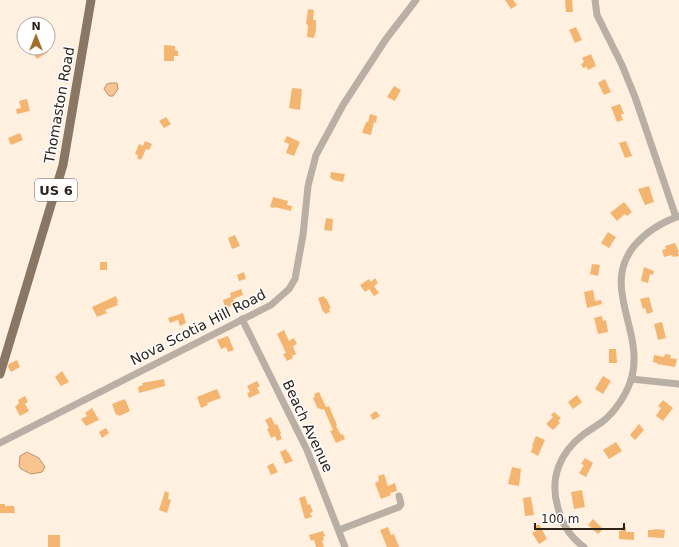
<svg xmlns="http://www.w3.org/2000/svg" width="679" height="547" viewBox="0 0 679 547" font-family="'DejaVu Sans',sans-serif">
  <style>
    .water { fill: #f8c590; stroke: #bb946d }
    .building { fill: #f4b571 }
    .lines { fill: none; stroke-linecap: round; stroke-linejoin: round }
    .minor { stroke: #baafa4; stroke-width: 7 }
    .major { stroke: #8a7763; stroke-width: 9 }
    .labels { text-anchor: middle; stroke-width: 3; stroke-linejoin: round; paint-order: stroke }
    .shield { fill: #fff; stroke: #6c655f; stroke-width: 1 }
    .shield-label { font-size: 13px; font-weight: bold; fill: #2d231a }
    .street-label { font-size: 14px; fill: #2d231a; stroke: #fff }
  </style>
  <rect width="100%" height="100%" fill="#fff0e0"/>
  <g class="water">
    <polygon points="111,83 117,83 118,89 113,96 109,96 104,89 107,84"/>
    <polygon points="27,452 39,458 45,467 42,472 31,474 21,469 19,466 20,456"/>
  </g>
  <g class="building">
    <polygon points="505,0 513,0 517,5 511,9"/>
    <polygon points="565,0 572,0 573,12 566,12"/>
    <polygon points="308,9 314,10 313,20 316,20 316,30 314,38 307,37 308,25 306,24"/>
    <polygon points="576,27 582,40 575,43 569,30"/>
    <polygon points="164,45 175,46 175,50 178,51 178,56 174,56 174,61 164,61"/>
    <polygon points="40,48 45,48 48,52 37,59 33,53"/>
    <polygon points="591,54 596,66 588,70 587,67 583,68 581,64 584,62 582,58"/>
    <polygon points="605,79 611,92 604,95 598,83"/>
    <polygon points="394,86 401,90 395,101 387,97"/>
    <polygon points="292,88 302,89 300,110 289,108"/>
    <polygon points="27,99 30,111 17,114 16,109 21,108 19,101"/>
    <polygon points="620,104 624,114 621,114 623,120 617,122 611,107"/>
    <polygon points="370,114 377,116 376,123 374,122 371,135 362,133 366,122 368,122"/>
    <polygon points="166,117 171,124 164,128 159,121"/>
    <polygon points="20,133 23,140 11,145 8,138"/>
    <polygon points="287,136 300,142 294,156 286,153 289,144 284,142"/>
    <polygon points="145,141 152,144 149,150 146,149 141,160 137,158 138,155 135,154 139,144 143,146"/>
    <polygon points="626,141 632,156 625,158 619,143"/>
    <polygon points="331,172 345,174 343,182 333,180 333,179 330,178"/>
    <polygon points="649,186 654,202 645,205 638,189"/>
    <polygon points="273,197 288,201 287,205 292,206 291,211 275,207 275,208 270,207"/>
    <polygon points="624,202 632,212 627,216 625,214 617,221 610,213"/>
    <polygon points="326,218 333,219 332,231 324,230"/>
    <polygon points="608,232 616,237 609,248 601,243"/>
    <polygon points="235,235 240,246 232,249 228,238"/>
    <polygon points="675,243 679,252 678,252 679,256 673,257 672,255 664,257 662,250 666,249 665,246"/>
    <rect x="100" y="262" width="7" height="8"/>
    <polygon points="592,264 600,265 598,276 590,274"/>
    <polygon points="644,267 654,271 653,275 650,274 648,283 641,281"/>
    <polygon points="244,272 246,279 239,281 237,275"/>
    <polygon points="375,278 378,283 374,286 379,293 374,296 369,289 365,292 360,285 369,279 371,282"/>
    <polygon points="241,289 243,295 233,299 235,304 225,308 223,300 231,297 230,293"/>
    <polygon points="593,290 595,301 601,300 602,304 587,308 584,292"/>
    <polygon points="116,296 118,302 117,303 118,305 105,310 107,313 97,317 92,307"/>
    <polygon points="324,296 325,299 326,298 331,308 329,309 330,312 325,314 324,311 323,312 318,298"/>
    <polygon points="649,297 653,312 647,314 645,308 643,309 640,299"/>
    <polygon points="183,313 186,323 180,326 178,320 170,323 168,318"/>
    <polygon points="602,316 603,321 606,320 608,332 598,334 594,318"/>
    <polygon points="662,322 666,338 658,340 654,324"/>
    <polygon points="284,330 289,341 294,338 297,344 293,346 296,354 292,356 293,358 287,361 283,354 286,353 277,334"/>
    <polygon points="228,336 234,350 228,352 226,347 221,349 217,340"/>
    <polygon points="609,349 616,349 617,363 609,363"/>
    <polygon points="665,354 671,355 670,358 677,359 675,367 657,364 657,363 653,362 654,355 664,357"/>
    <polygon points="17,360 20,367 11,372 8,367 9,364"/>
    <polygon points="62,371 69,382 61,386 55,377"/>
    <polygon points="603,376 611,381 603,394 595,389"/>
    <polygon points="164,379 165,386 139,393 138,387 143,385 142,383"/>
    <polygon points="257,381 260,386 257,388 260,393 249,398 247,393 250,392 247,386"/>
    <polygon points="217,389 221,398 207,403 208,405 201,408 197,397"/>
    <polygon points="319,392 326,407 329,406 337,425 336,426 341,435 343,434 345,439 336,443 330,431 333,430 324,409 321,410 320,408 318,409 313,398 315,397 314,394"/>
    <polygon points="577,395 582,402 573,409 568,402"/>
    <polygon points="25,396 28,402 25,404 29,411 20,416 15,407 19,403 18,400"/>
    <polygon points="125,399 130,411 119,416 118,414 116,415 112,404"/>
    <polygon points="663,400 673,408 663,421 656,416 661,408 658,406"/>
    <polygon points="92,408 99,420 86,426 81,419 87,416 85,413"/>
    <polygon points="376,411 380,416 373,420 370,415"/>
    <polygon points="554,412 561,418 558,421 560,423 553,430 546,424 553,417 551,415"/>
    <polygon points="271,417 275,425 277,424 281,433 280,434 282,439 277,441 275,436 271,438 267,429 269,428 265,420"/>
    <polygon points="639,424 644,430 635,440 630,435"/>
    <polygon points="106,428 109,433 102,438 99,432"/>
    <polygon points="536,436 545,440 538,456 531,452 533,446 532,446"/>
    <polygon points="616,442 622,451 609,459 603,450"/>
    <polygon points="286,449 287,452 288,452 293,461 285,464 280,452"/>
    <polygon points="585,458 593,463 586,477 579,473 584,465 581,464"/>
    <polygon points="273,463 278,472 271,475 267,466"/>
    <polygon points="512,467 521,469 519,486 508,484"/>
    <polygon points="384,474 388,486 395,483 397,491 390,493 391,495 381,499 375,483 379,481 378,476"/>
    <polygon points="582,490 585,507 574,509 571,492"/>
    <polygon points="165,491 169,493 168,499 171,500 167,513 159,510"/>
    <polygon points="305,496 308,505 310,504 313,512 310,513 312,517 305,519 299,498"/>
    <polygon points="531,497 534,515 525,516 523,498"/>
    <polygon points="0,504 5,504 5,506 14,506 15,513 0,513"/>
    <polygon points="593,519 603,529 598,534 588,525"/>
    <polygon points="539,524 547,539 539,544 532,533 536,531 534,527"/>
    <polygon points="388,527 391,535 394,534 399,547 387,547 380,530"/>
    <polygon points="622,527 626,527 626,532 634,532 634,540 619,539 619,531 621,531"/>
    <polygon points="654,529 665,530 664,538 648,537 648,530 654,530"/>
    <polygon points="323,531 325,536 323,537 324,540 322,541 324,547 316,547 314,540 311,541 309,535"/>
    <rect x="48" y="535" width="12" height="12"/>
  </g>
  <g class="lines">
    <g class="minor">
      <polyline points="595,0 597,15 622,65 635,97 676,217"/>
      <polyline points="242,319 307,450 345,547"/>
      <polyline points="631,379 679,384"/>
      <polyline points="0,443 271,305 289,289 295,279 303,235 308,186 316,155 343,105 386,39 416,0"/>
      <polyline points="339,530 399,507 401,504 399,496"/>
      <path d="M584,547c-14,-10 -22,-22 -26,-39 -9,-30 2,-56 26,-74 6,-4 12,-8 18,-12 13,-10 24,-27 29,-42 15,-48 -31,-91 3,-134 12,-14 28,-24 45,-30"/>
    </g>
    <polyline class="major" points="0,374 63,165 91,0"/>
  </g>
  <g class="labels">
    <rect class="shield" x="35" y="179" width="42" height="22" rx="3"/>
    <g class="shield-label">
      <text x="56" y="195">US 6</text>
    </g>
    <g class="street-label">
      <text transform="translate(59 105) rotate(-80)" y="5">Thomaston Road</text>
      <text transform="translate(198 327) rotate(-27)" y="5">Nova Scotia Hill Road</text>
      <text transform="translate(308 426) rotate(65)" y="5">Beach Avenue</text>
    </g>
  </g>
  <g transform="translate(36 36)"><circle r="19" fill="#ffffff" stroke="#aba7a3"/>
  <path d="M0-3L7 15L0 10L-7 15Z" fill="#a46c29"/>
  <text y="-6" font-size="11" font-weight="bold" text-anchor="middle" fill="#2d231a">N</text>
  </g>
  <path d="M535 523v6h89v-6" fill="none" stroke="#2d231a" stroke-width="2"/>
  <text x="541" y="523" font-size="12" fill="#2d231a" stroke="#ffffff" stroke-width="3" paint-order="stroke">100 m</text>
</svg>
